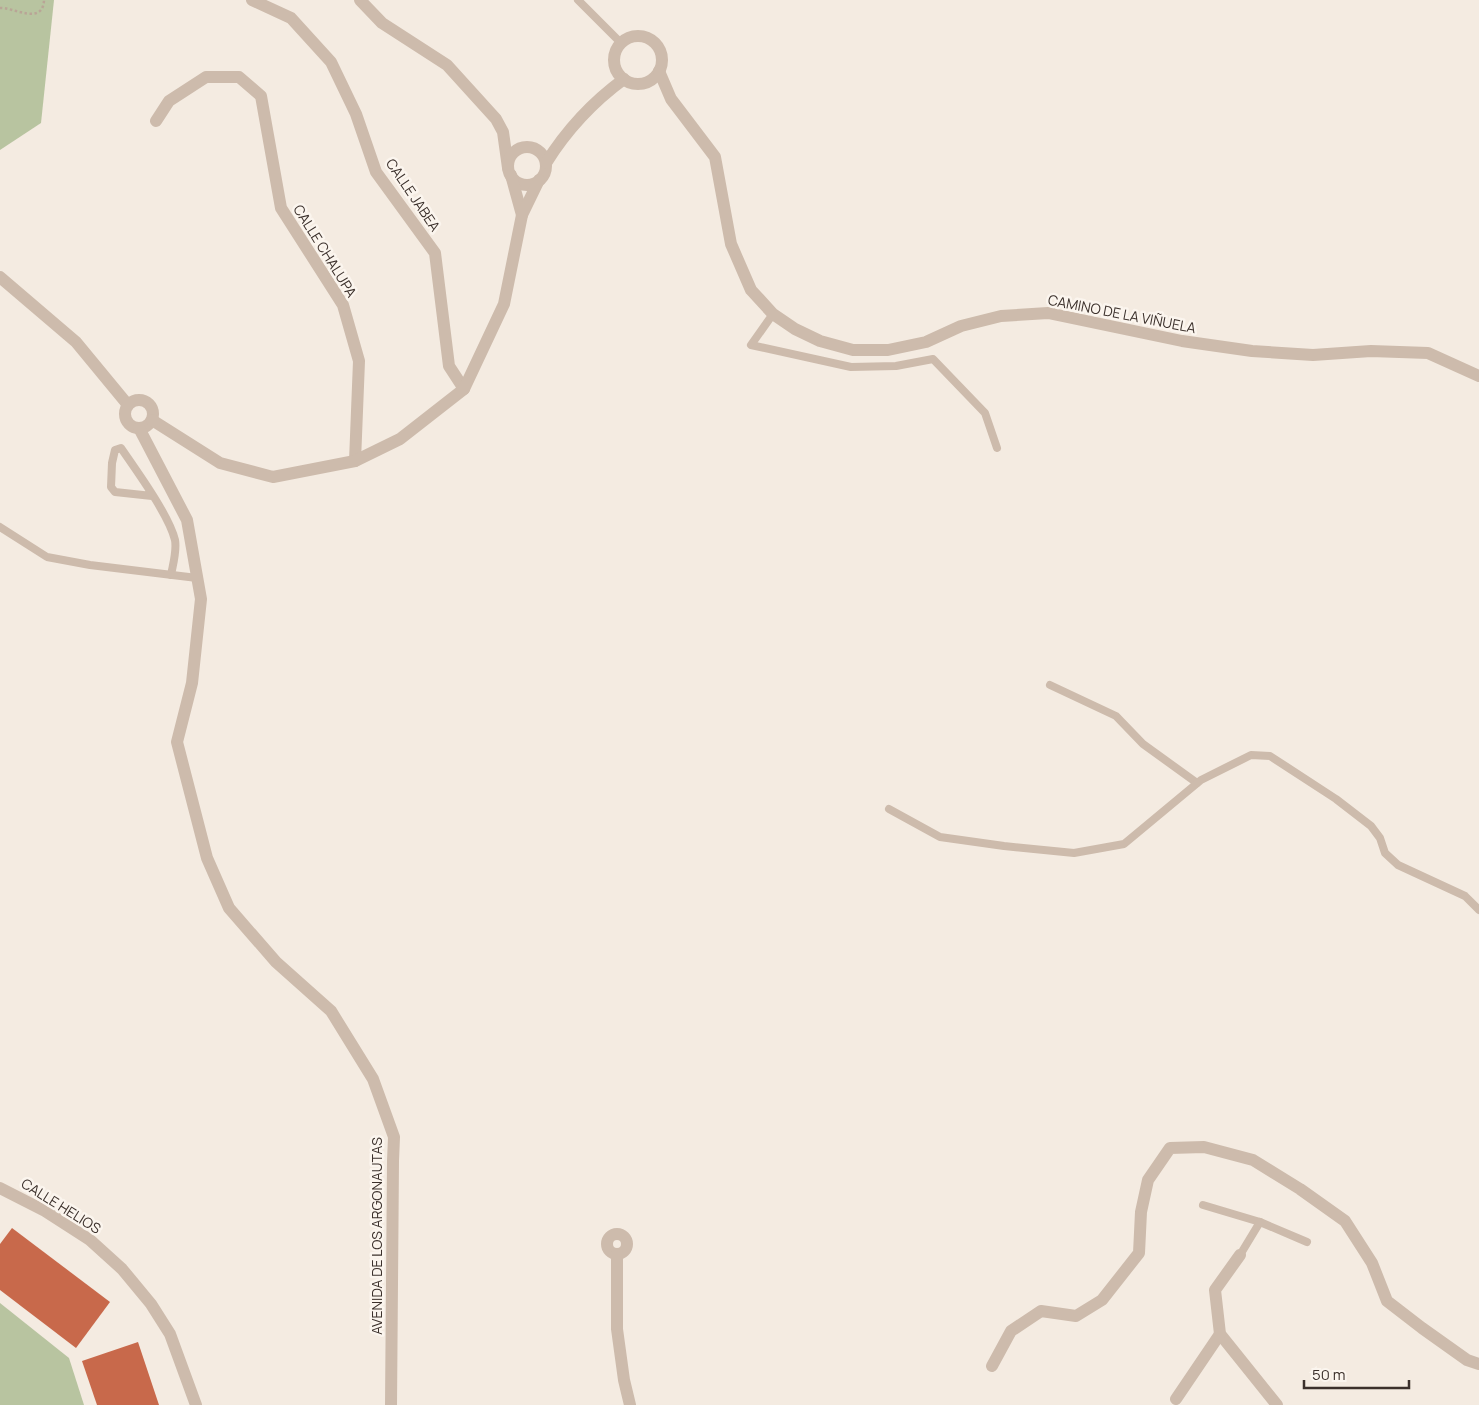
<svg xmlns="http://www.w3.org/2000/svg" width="1479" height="1405" viewBox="0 0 1479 1405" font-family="Manrope,sans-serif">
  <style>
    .green { fill: #b8c4a0 }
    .building { fill: #c8694b }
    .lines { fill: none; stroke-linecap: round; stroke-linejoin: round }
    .path { stroke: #b9a596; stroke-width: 2.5; stroke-dasharray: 2.5 2.5; stroke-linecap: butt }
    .lane { stroke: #cdbbac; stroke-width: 8 }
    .street { stroke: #cdbbac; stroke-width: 12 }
    .labels { text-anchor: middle; stroke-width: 5; stroke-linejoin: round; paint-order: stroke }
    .street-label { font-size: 14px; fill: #3b302b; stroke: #fbf5ee }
  </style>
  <rect width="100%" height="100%" fill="#f4ebe1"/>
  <g class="green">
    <polygon points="0,0 54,0 41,123 0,150"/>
    <polygon points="0,1303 69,1358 84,1405 0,1405"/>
  </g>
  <g class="building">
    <polygon points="12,1228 110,1302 76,1348 0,1290 0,1244"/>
    <polygon points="138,1342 159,1405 97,1405 82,1361"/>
  </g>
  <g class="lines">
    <path class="path" d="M0,8c13,-1 43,18 44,-8"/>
    <g class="lane">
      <polyline points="578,0 621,43"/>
      <polyline points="773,314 751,345 851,367 896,366 933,359 985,413 997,448"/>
      <path d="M152,496l-37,-4 -4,-5 1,-24 3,-13 6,-2c15,22 48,67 54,92 2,11 -2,24 -4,35"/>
      <polyline points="0,527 47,557 90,565 197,578"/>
      <polyline points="1050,685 1116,716 1143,744 1197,783"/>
      <polyline points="889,809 940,837 1004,846 1074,853 1124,844 1201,780 1251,755 1270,756 1336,799 1371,826 1380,838 1385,853 1398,865 1465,896 1479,910"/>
      <polyline points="1203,1205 1260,1222 1307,1242"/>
      <polyline points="1240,1255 1260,1222"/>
    </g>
    <g class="street">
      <polyline points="252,0 291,18 331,62 356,114 376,172 435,253 449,366 464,389"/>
      <polyline points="360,0 382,23 447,65 496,119 503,132 508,168"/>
      <circle cx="638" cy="60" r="24"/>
      <polyline points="659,71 671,99 715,157 731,244 751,290 773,314 795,329 820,341 853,350 888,350 926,342 961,326 1001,316 1048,313 1182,341 1252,351 1313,355 1371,351 1428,353 1479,376"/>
      <polyline points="156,121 169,101 206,77 239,77 261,96 281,208 343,305 359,361 355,461"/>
      <circle cx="527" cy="166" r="19"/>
      <path d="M546,163c20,-32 48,-62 78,-84"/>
      <polyline points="511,175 522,215"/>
      <polyline points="0,277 76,342 128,405"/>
      <circle cx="139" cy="414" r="14"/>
      <polyline points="152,420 220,463 273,477 355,461 400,439 464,389 504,304 522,215 539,180"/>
      <polyline points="139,428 187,520 201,599 192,683 177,742 207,858 229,908 276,962 331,1011 373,1079 394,1137 393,1161 391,1405"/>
      <polyline points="0,1188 45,1211 90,1240 122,1269 151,1304 170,1334 196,1405"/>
      <circle cx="617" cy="1244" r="10"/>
      <polyline points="617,1254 617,1329 624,1380 630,1405"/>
      <polyline points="1240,1255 1215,1290 1220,1334 1277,1405"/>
      <polyline points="992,1366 1011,1331 1041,1311 1076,1316 1102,1300 1139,1253 1141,1212 1148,1180 1170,1148 1204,1147 1253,1160 1300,1189 1345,1221 1372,1263 1387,1301 1422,1328 1467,1360 1479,1364"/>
      <polyline points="1176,1399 1220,1334"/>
    </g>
  </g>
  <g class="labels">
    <g class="street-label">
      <text transform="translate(413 195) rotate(56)" y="5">CALLE JABEA</text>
      <text transform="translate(325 251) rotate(58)" y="5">CALLE CHALUPA</text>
      <text transform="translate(1122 314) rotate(11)" y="5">CAMINO DE LA VIÑUELA</text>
      <text transform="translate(61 1206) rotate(32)" y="5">CALLE HELIOS</text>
      <text transform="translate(377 1236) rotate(-90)" y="5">AVENIDA DE LOS ARGONAUTAS</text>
    </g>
  </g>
  <path d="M1304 1380v8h105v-8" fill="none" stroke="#3b302b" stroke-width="2.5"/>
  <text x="1312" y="1380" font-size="15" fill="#3b302b" stroke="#fbf5ee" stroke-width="4" paint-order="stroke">50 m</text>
</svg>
